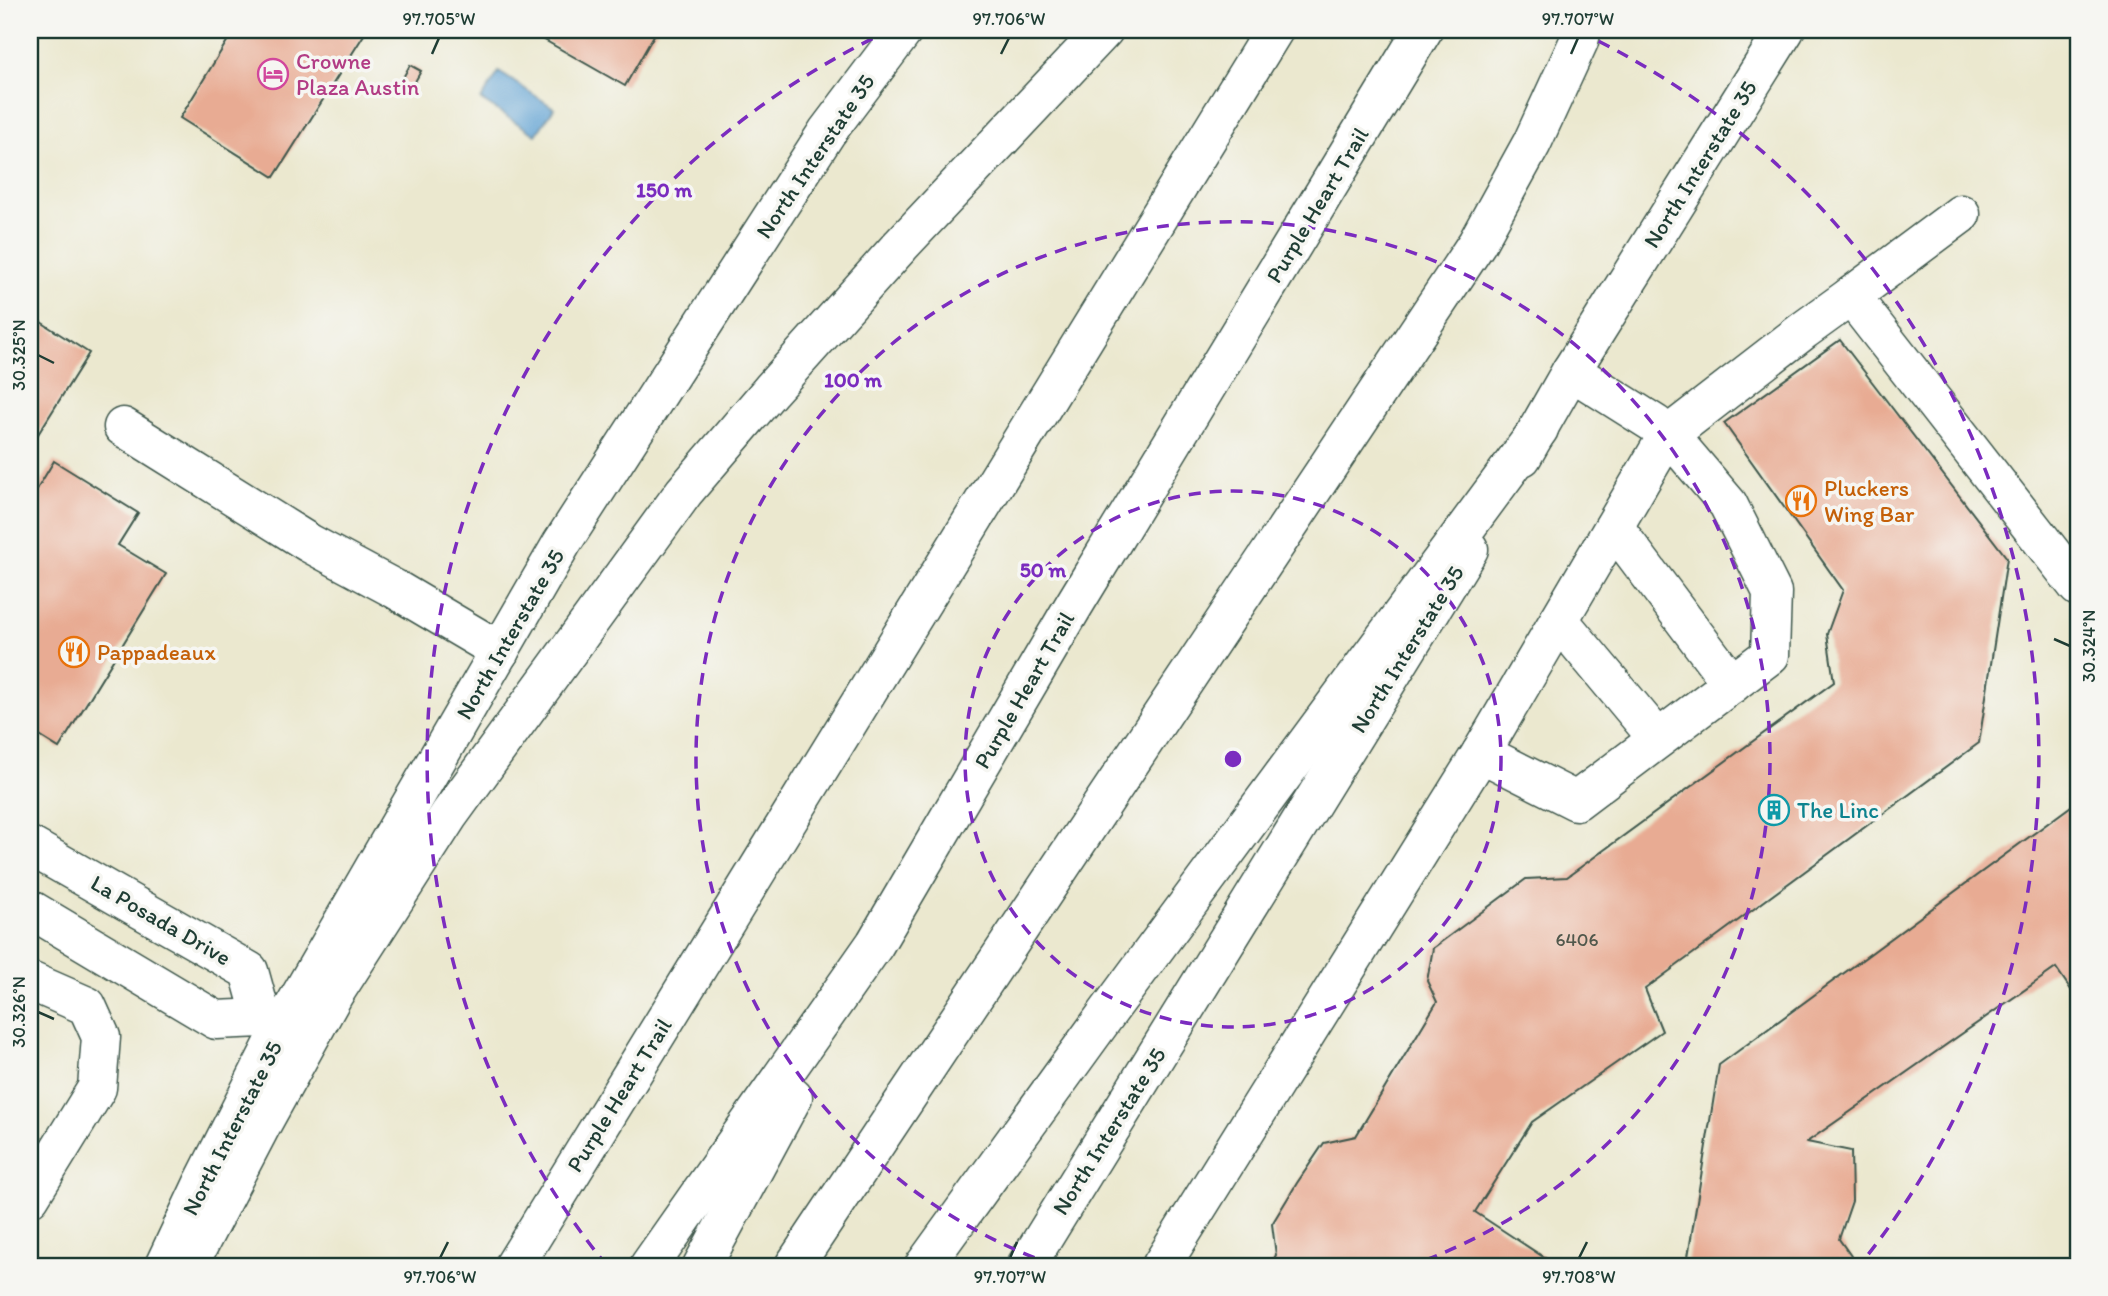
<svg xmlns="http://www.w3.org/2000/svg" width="2108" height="1296" viewBox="0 0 2108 1296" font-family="Itim,sans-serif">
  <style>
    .water { fill: #5fa1d3; stroke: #3f6f84; stroke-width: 2 }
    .building { fill: #e8ab93 }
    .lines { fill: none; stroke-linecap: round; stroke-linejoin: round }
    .minor-casing { stroke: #3e574b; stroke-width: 41 }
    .major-casing { stroke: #3e574b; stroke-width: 41 }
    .highway-casing { stroke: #3e574b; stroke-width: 41 }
    .minor { stroke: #fff; stroke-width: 38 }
    .major { stroke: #fff; stroke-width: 38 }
    .highway { stroke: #fff; stroke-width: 38 }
    .ticks { fill: none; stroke: #1f3d34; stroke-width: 2.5 }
    .ring { fill: none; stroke: #7b2cbf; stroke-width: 3.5; stroke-dasharray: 12 9 }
    .labels { text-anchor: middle; stroke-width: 7; stroke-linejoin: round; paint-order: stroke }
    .number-label { font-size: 19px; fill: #51584c }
    .hotel-label { font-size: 23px; fill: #b23c85; stroke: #f6f6f2; text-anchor: start }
    .street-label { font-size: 23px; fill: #1f3d34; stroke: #f6f6f2 }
    .food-label { font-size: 23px; fill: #c56008; stroke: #f6f6f2; text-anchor: start }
    .culture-label { font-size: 23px; fill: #0d838f; stroke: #f6f6f2; text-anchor: start }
    .centre { fill: #7b2cbf; stroke: #f6f6f2; stroke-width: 3.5 }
    .ring-label { font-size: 21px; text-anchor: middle; font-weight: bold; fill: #7b2cbf; stroke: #f6f6f2; stroke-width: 7; stroke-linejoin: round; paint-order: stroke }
    .neatline { fill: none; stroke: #1f3d34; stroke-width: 2.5 }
    .ticks-label { font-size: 18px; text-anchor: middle; fill: #1f3d34 }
  </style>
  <rect width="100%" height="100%" fill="#f6f6f2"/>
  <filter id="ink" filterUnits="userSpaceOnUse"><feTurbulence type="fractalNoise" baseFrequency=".0143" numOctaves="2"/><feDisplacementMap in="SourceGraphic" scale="14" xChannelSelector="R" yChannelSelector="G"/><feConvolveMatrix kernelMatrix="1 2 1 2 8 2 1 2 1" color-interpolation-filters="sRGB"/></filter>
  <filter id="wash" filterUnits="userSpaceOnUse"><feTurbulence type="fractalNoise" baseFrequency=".00686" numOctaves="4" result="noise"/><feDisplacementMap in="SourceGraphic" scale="28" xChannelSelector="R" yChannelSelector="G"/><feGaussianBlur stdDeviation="1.57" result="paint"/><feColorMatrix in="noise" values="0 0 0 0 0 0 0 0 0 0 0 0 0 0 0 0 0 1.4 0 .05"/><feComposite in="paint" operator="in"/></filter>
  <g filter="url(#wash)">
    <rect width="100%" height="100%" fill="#ebe8cf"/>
    <polygon class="water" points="499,72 554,108 536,135 481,100"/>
    <g id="blocks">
      <g class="building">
        <polygon points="234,30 367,30 274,177 180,118"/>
        <polygon points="527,30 657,30 625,86"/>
        <polygon points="410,65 421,71 411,89 400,83"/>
        <polygon points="30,315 89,353 30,447"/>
        <polygon points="1840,340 2007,558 1979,743 1645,989 1662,1031 1532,1122 1475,1212 1557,1266 1270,1266 1276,1255 1272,1224 1297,1183 1324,1143 1356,1136 1437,1002 1427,981 1433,948 1526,879 1567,877 1834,682 1827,634 1843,590 1724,423"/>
        <polygon points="54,461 138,513 118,545 166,574 59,748 30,730 30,501"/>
        <polygon points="2078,801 2078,1000 2056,968 1807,1142 1851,1151 1852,1201 1839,1239 1858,1266 1689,1266 1687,1263 1719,1065"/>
      </g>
    </g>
  </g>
  <g filter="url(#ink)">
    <use href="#blocks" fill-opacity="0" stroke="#3e574b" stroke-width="2"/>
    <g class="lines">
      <g class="minor-casing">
        <g id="minor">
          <polyline points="1851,296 1961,214"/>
          <polyline points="123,427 309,543 395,589 500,651"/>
          <polyline points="1614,527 1732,684"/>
          <polyline points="1559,620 1658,739"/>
          <polyline points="1481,753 1667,436 1804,330 1851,296 2078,587"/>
          <polyline points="30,846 249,971 262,1018"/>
          <polyline points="30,909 216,1020 262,1018 281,1029"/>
          <polyline points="30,981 87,1006 101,1037 97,1088 30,1197"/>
          <polyline points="1161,1266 1481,753 1576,801 1770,655 1772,592 1728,504 1682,450 1655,424 1571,371"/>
        </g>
      </g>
      <g class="major-casing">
        <g id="major">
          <polyline points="1522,457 1571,371 1785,30"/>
          <polyline points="164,1266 203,1183 281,1029 562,543 827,132 904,30"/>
          <polyline points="1026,1266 1469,549"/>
        </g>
      </g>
      <g class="highway-casing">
        <g id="highway">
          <polyline points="188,1266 262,1124 334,994 449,815 684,492 771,390 901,245 1104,30"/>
          <polyline points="514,1266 1274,30"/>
          <polyline points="649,1266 875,944 1074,605 1423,30"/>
          <polyline points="702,1266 793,1097"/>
          <polyline points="794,1266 1477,243 1532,143 1579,41 1582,30"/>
          <polyline points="924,1266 1108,1012 1539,429"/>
        </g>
      </g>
      <use href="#minor" class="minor"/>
      <use href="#major" class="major"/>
      <use href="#highway" class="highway"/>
    </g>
  </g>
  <path class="ticks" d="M432,54l7,-16M1001,54l8,-16M1571,54l7,-16M38,355l16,8M2054,639l16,7M38,1012l16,7M440,1258l8,-16M1010,1258l7,-16M1579,1258l8,-16"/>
  <g class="ring">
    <circle cx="1233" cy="759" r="268"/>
    <path d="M1054 1265A537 537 0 1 1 1412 1265"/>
    <path d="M607 1266A805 805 0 0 1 886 32M1580 32A805 805 0 0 1 1859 1266"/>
  </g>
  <defs>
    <g id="hotel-ring" transform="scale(1.575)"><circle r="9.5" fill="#f6f6f2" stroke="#d1479c" stroke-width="1.5"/><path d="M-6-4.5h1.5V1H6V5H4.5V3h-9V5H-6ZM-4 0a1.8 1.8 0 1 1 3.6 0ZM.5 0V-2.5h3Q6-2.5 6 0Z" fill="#d1479c"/></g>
    <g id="restaurant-ring" transform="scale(1.575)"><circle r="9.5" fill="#f6f6f2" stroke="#e8710a" stroke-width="1.5"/><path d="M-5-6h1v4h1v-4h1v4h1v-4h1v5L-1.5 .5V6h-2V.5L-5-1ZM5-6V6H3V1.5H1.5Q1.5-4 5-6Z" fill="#e8710a"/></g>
    <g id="building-ring" transform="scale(1.575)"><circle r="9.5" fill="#f6f6f2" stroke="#0f9aa8" stroke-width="1.5"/><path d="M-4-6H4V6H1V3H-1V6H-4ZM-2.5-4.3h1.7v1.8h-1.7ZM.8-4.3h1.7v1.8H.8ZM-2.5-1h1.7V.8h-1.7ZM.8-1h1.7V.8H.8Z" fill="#0f9aa8"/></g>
  </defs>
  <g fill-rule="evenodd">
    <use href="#hotel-ring" x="273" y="74"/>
    <use href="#restaurant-ring" x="1801" y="501"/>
    <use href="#restaurant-ring" x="74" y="652"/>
    <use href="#building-ring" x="1774" y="810"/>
  </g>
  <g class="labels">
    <g class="number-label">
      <text x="1577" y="946">6406</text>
    </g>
    <g class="hotel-label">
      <text x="296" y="69">Crowne<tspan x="296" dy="26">Plaza Austin</tspan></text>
    </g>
    <g class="street-label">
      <text transform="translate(815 156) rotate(-56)" y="8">North Interstate 35</text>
      <text transform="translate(1700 164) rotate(-58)" y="8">North Interstate 35</text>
      <text transform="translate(1317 205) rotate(-59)" y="8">Purple Heart Trail</text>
      <text transform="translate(510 634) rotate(-60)" y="8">North Interstate 35</text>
      <text transform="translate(1407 649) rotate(-58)" y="8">North Interstate 35</text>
      <text transform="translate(1024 690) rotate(-60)" y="8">Purple Heart Trail</text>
      <text transform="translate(161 920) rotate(30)" y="8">La Posada Drive</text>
      <text transform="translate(619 1095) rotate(-58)" y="8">Purple Heart Trail</text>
      <text transform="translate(232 1128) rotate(-63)" y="8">North Interstate 35</text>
      <text transform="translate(1109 1131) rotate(-58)" y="8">North Interstate 35</text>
    </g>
    <g class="food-label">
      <text x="1824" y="496">Pluckers<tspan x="1824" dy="26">Wing Bar</tspan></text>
      <text x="97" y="660">Pappadeaux</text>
    </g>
    <g class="culture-label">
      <text x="1797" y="818">The Linc</text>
    </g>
  </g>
  <circle cx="1233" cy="759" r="10" class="centre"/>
  <g class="ring-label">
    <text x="664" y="197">150 m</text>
    <text x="853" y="387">100 m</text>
    <text x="1043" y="577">50 m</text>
  </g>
  <rect width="2108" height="1296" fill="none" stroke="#f6f6f2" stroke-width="77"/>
  <rect x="38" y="38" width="2032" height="1220" class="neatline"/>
  <g class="ticks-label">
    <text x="439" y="25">97.705°W</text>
    <text x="1009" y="25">97.706°W</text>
    <text x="1578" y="25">97.707°W</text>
    <text transform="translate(19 355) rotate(-90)" y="6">30.325°N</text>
    <text transform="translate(2089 646) rotate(-90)" y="6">30.324°N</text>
    <text transform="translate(19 1012) rotate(-90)" y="6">30.326°N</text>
    <text x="440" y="1283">97.706°W</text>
    <text x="1010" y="1283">97.707°W</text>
    <text x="1579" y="1283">97.708°W</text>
  </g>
</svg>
